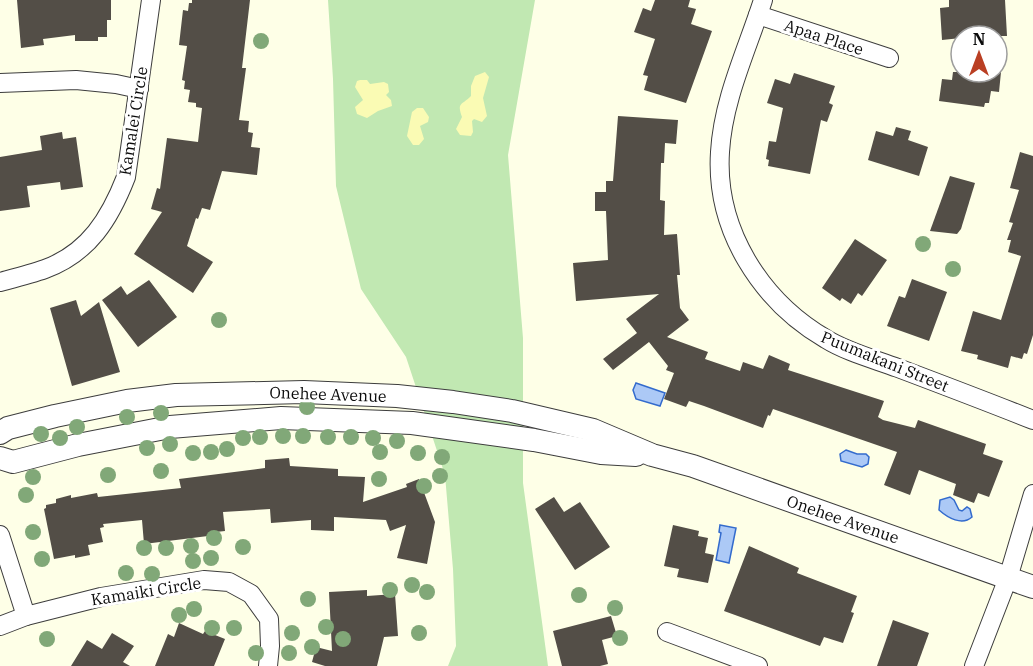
<svg xmlns="http://www.w3.org/2000/svg" width="1033" height="666" viewBox="0 0 1033 666" font-family="'IBM Plex Serif',serif">
  <style>
    .green { fill: #c1e8b2 }
    .sand { fill: #fafbb4 }
    .water { fill: #acc9f6; stroke: #336bcd; stroke-width: 1.5 }
    .building { fill: #534e47 }
    .lines { fill: none; stroke-linecap: round; stroke-linejoin: round }
    .minor-casing { stroke: #3d3d3d; stroke-width: 20 }
    .tertiary-casing { stroke: #3d3d3d; stroke-width: 24 }
    .minor { stroke: #fff; stroke-width: 18 }
    .tertiary { stroke: #fff; stroke-width: 22 }
    .tree { fill: #81a878 }
    .labels { text-anchor: middle; stroke-width: 6; stroke-linejoin: round; paint-order: stroke }
    .street-label { font-size: 16px; fill: #0a0a0a; stroke: #fff }
  </style>
  <rect width="100%" height="100%" fill="#feffe7"/>
  <polygon class="green" points="328,0 535,0 508,155 523,338 523,483 548,666 448,666 456,646 453,569 445,475 406,357 361,289 336,186 333,79"/>
  <g class="sand">
    <path d="M485,72l4,5 -6,21 4,18 -5,6 -8,-3 -2,2 1,11 -2,4 -11,-1 -4,-6 6,-12c-5,-15 -1,-11 9,-21v-10l4,-10z"/>
    <polygon points="360,80 367,80 370,84 384,82 388,84 389,92 386,95 391,100 392,106 378,111 367,118 357,114 355,107 363,100 355,87 357,81"/>
    <polygon points="417,108 423,108 429,117 428,122 420,126 424,139 419,145 413,145 407,136 412,112"/>
  </g>
  <g class="water">
    <polygon points="636,383 665,393 660,406 636,399 633,390"/>
    <polygon points="846,450 857,454 866,454 869,457 868,464 862,467 841,461 840,454"/>
    <path d="M950,497l4,3 5,10 3,1 5,-4 3,2 2,8c-10,9 -24,1 -33,-7l1,-10z"/>
    <polygon points="720,525 736,528 729,563 716,560 721,533 719,532"/>
  </g>
  <g class="building">
    <polygon points="17,0 111,0 111,20 107,20 107,37 98,37 98,41 75,41 75,35 43,39 44,45 21,48"/>
    <polygon points="192,0 250,0 242,68 246,68 239,120 249,121 248,132 253,133 251,147 260,148 257,175 222,171 210,210 202,208 198,219 196,218 187,246 213,262 193,293 134,254 162,212 151,209 157,188 160,189 167,138 198,142 202,108 196,107 196,103 188,102 190,90 184,89 185,81 182,80 187,46 179,45 183,10 188,11 189,3 192,3"/>
    <polygon points="655,0 690,0 688,7 696,9 691,24 712,31 686,103 644,90 648,76 643,75 655,39 634,32 643,8 651,11"/>
    <polygon points="949,0 1005,0 1007,36 961,36 961,38 942,40 940,8 949,7"/>
    <polygon points="953,72 1001,72 999,92 991,91 989,103 985,103 984,107 939,101 942,79 952,80"/>
    <polygon points="794,73 835,86 829,103 833,105 827,122 821,120 810,174 768,166 769,160 766,159 769,141 776,142 783,108 767,103 775,79 790,84"/>
    <polygon points="618,116 678,120 676,144 665,143 664,163 661,163 660,200 665,201 664,235 677,234 680,275 677,275 680,308 689,320 667,337 708,352 705,359 740,371 743,362 763,369 769,355 790,364 788,370 884,401 878,417 883,420 915,428 918,420 986,444 983,454 1003,461 989,497 978,493 974,503 953,495 956,484 919,470 910,495 884,485 897,452 773,409 770,416 768,415 763,428 704,406 689,401 686,407 664,399 674,373 666,370 668,366 649,342 613,370 603,359 637,333 626,319 659,294 576,301 573,263 608,260 606,211 595,211 595,192 606,192 606,181 613,181"/>
    <polygon points="896,127 911,131 908,140 928,147 919,176 868,160 876,131 893,136"/>
    <polygon points="62,132 63,139 76,137 83,187 61,190 60,182 27,186 30,207 0,211 0,157 42,150 40,136"/>
    <polygon points="1020,152 1033,156 1033,335 1027,354 1024,353 1022,359 1011,356 1008,368 977,359 978,355 961,351 973,311 1001,320 1021,256 1008,252 1011,240 1007,240 1013,223 1009,222 1019,190 1010,188"/>
    <polygon points="950,176 975,183 961,229 957,234 930,231"/>
    <polygon points="855,239 887,260 862,296 858,293 851,304 842,298 840,301 822,288"/>
    <polygon points="912,279 947,292 929,341 887,326 899,296 905,298"/>
    <polygon points="149,280 177,317 138,347 102,300 121,286 127,295"/>
    <polygon points="76,300 81,316 99,302 120,372 72,386 50,308"/>
    <polygon points="289,458 290,466 338,469 338,476 365,477 363,502 407,487 406,484 419,479 435,522 427,564 397,558 406,525 390,531 386,520 334,517 334,531 311,530 311,520 271,523 270,509 223,512 225,531 216,532 216,535 144,544 142,520 103,524 104,527 100,528 103,542 88,545 90,555 75,558 75,555 54,559 44,509 46,508 46,505 56,503 56,499 71,495 71,498 97,493 98,497 181,488 179,479 265,468 265,460"/>
    <polygon points="554,497 564,512 580,502 610,547 575,570 535,509"/>
    <polygon points="673,525 699,531 698,536 708,538 705,553 714,555 708,583 677,577 679,569 664,566"/>
    <polygon points="749,546 799,568 797,573 857,596 851,612 854,613 843,643 824,637 820,646 724,611"/>
    <polygon points="367,590 367,596 395,594 398,636 384,637 377,666 325,666 312,662 316,647 332,651 329,592"/>
    <polygon points="611,616 617,636 602,640 608,664 600,666 562,666 553,631"/>
    <polygon points="893,620 929,633 917,666 877,666"/>
    <polygon points="179,623 203,634 205,631 225,639 214,666 155,666 168,634 174,637"/>
    <polygon points="112,633 134,646 123,662 130,666 71,666 87,640 102,649"/>
  </g>
  <g class="lines">
    <g class="minor-casing">
      <g id="minor">
        <path d="M763,0c-16,50 -40,99 -43,152 -5,78 41,149 106,187 21,13 48,20 72,29 45,17 90,34 135,52"/>
        <polyline points="758,15 889,58"/>
        <polyline points="0,83 76,80 116,84 139,89"/>
        <path d="M0,282c15,-4 31,-8 45,-13 44,-16 65,-51 81,-92l25,-177"/>
        <polyline points="0,535 26,616"/>
        <polyline points="0,626 26,616 101,597 204,580 229,582 251,594 269,619 270,646 268,666"/>
        <polyline points="667,632 758,666"/>
        <polyline points="974,666 1008,578 1033,494"/>
      </g>
    </g>
    <g class="tertiary-casing">
      <g id="tertiary">
        <polyline points="0,433 8,428 55,416 127,401 176,395 304,392 397,396 453,402 512,411 593,430 652,455 693,466 1033,587"/>
        <polyline points="0,458 13,462 78,445 170,427 281,418 412,423 534,440 601,453 636,455"/>
      </g>
    </g>
    <use href="#minor" class="minor"/>
    <use href="#tertiary" class="tertiary"/>
  </g>
  <g class="tree">
    <circle cx="261" cy="41" r="8"/>
    <circle cx="923" cy="244" r="8"/>
    <circle cx="953" cy="269" r="8"/>
    <circle cx="219" cy="320" r="8"/>
    <circle cx="307" cy="407" r="8"/>
    <circle cx="161" cy="413" r="8"/>
    <circle cx="127" cy="417" r="8"/>
    <circle cx="77" cy="427" r="8"/>
    <circle cx="41" cy="434" r="8"/>
    <circle cx="283" cy="436" r="8"/>
    <circle cx="303" cy="436" r="8"/>
    <circle cx="260" cy="437" r="8"/>
    <circle cx="328" cy="437" r="8"/>
    <circle cx="351" cy="437" r="8"/>
    <circle cx="60" cy="438" r="8"/>
    <circle cx="243" cy="438" r="8"/>
    <circle cx="373" cy="438" r="8"/>
    <circle cx="397" cy="441" r="8"/>
    <circle cx="170" cy="444" r="8"/>
    <circle cx="147" cy="448" r="8"/>
    <circle cx="227" cy="449" r="8"/>
    <circle cx="211" cy="452" r="8"/>
    <circle cx="380" cy="452" r="8"/>
    <circle cx="193" cy="453" r="8"/>
    <circle cx="418" cy="453" r="8"/>
    <circle cx="442" cy="457" r="8"/>
    <circle cx="161" cy="471" r="8"/>
    <circle cx="108" cy="475" r="8"/>
    <circle cx="440" cy="476" r="8"/>
    <circle cx="33" cy="477" r="8"/>
    <circle cx="379" cy="479" r="8"/>
    <circle cx="424" cy="486" r="8"/>
    <circle cx="26" cy="495" r="8"/>
    <circle cx="33" cy="532" r="8"/>
    <circle cx="214" cy="538" r="8"/>
    <circle cx="191" cy="546" r="8"/>
    <circle cx="243" cy="547" r="8"/>
    <circle cx="144" cy="548" r="8"/>
    <circle cx="166" cy="548" r="8"/>
    <circle cx="211" cy="558" r="8"/>
    <circle cx="42" cy="559" r="8"/>
    <circle cx="193" cy="561" r="8"/>
    <circle cx="126" cy="573" r="8"/>
    <circle cx="152" cy="574" r="8"/>
    <circle cx="412" cy="585" r="8"/>
    <circle cx="390" cy="590" r="8"/>
    <circle cx="427" cy="592" r="8"/>
    <circle cx="579" cy="595" r="8"/>
    <circle cx="308" cy="599" r="8"/>
    <circle cx="615" cy="608" r="8"/>
    <circle cx="194" cy="609" r="8"/>
    <circle cx="179" cy="615" r="8"/>
    <circle cx="326" cy="627" r="8"/>
    <circle cx="212" cy="628" r="8"/>
    <circle cx="234" cy="628" r="8"/>
    <circle cx="292" cy="633" r="8"/>
    <circle cx="419" cy="633" r="8"/>
    <circle cx="620" cy="638" r="8"/>
    <circle cx="47" cy="639" r="8"/>
    <circle cx="343" cy="639" r="8"/>
    <circle cx="312" cy="647" r="8"/>
    <circle cx="256" cy="653" r="8"/>
    <circle cx="289" cy="653" r="8"/>
  </g>
  <g class="labels">
    <g class="street-label">
      <text transform="translate(824 37) rotate(18)" y="6">Apaa Place</text>
      <text transform="translate(133 121) rotate(-81)" y="6">Kamalei Circle</text>
      <text transform="translate(885 361) rotate(22)" y="6">Puumakani Street</text>
      <text transform="translate(328 394) rotate(2)" y="6">Onehee Avenue</text>
      <text transform="translate(843 519) rotate(19)" y="6">Onehee Avenue</text>
      <text transform="translate(146 591) rotate(-9)" y="6">Kamaiki Circle</text>
    </g>
  </g>
  <g transform="translate(979 54)"><circle r="28" fill="#ffffff" stroke="#9d9d9d" stroke-width="1.5"/>
  <path d="M0-4.5L10 22L0 15L-10 22Z" fill="#ba3f23"/>
  <text y="-9" font-size="16" font-weight="bold" text-anchor="middle" fill="#0a0a0a">N</text>
  </g>
</svg>
